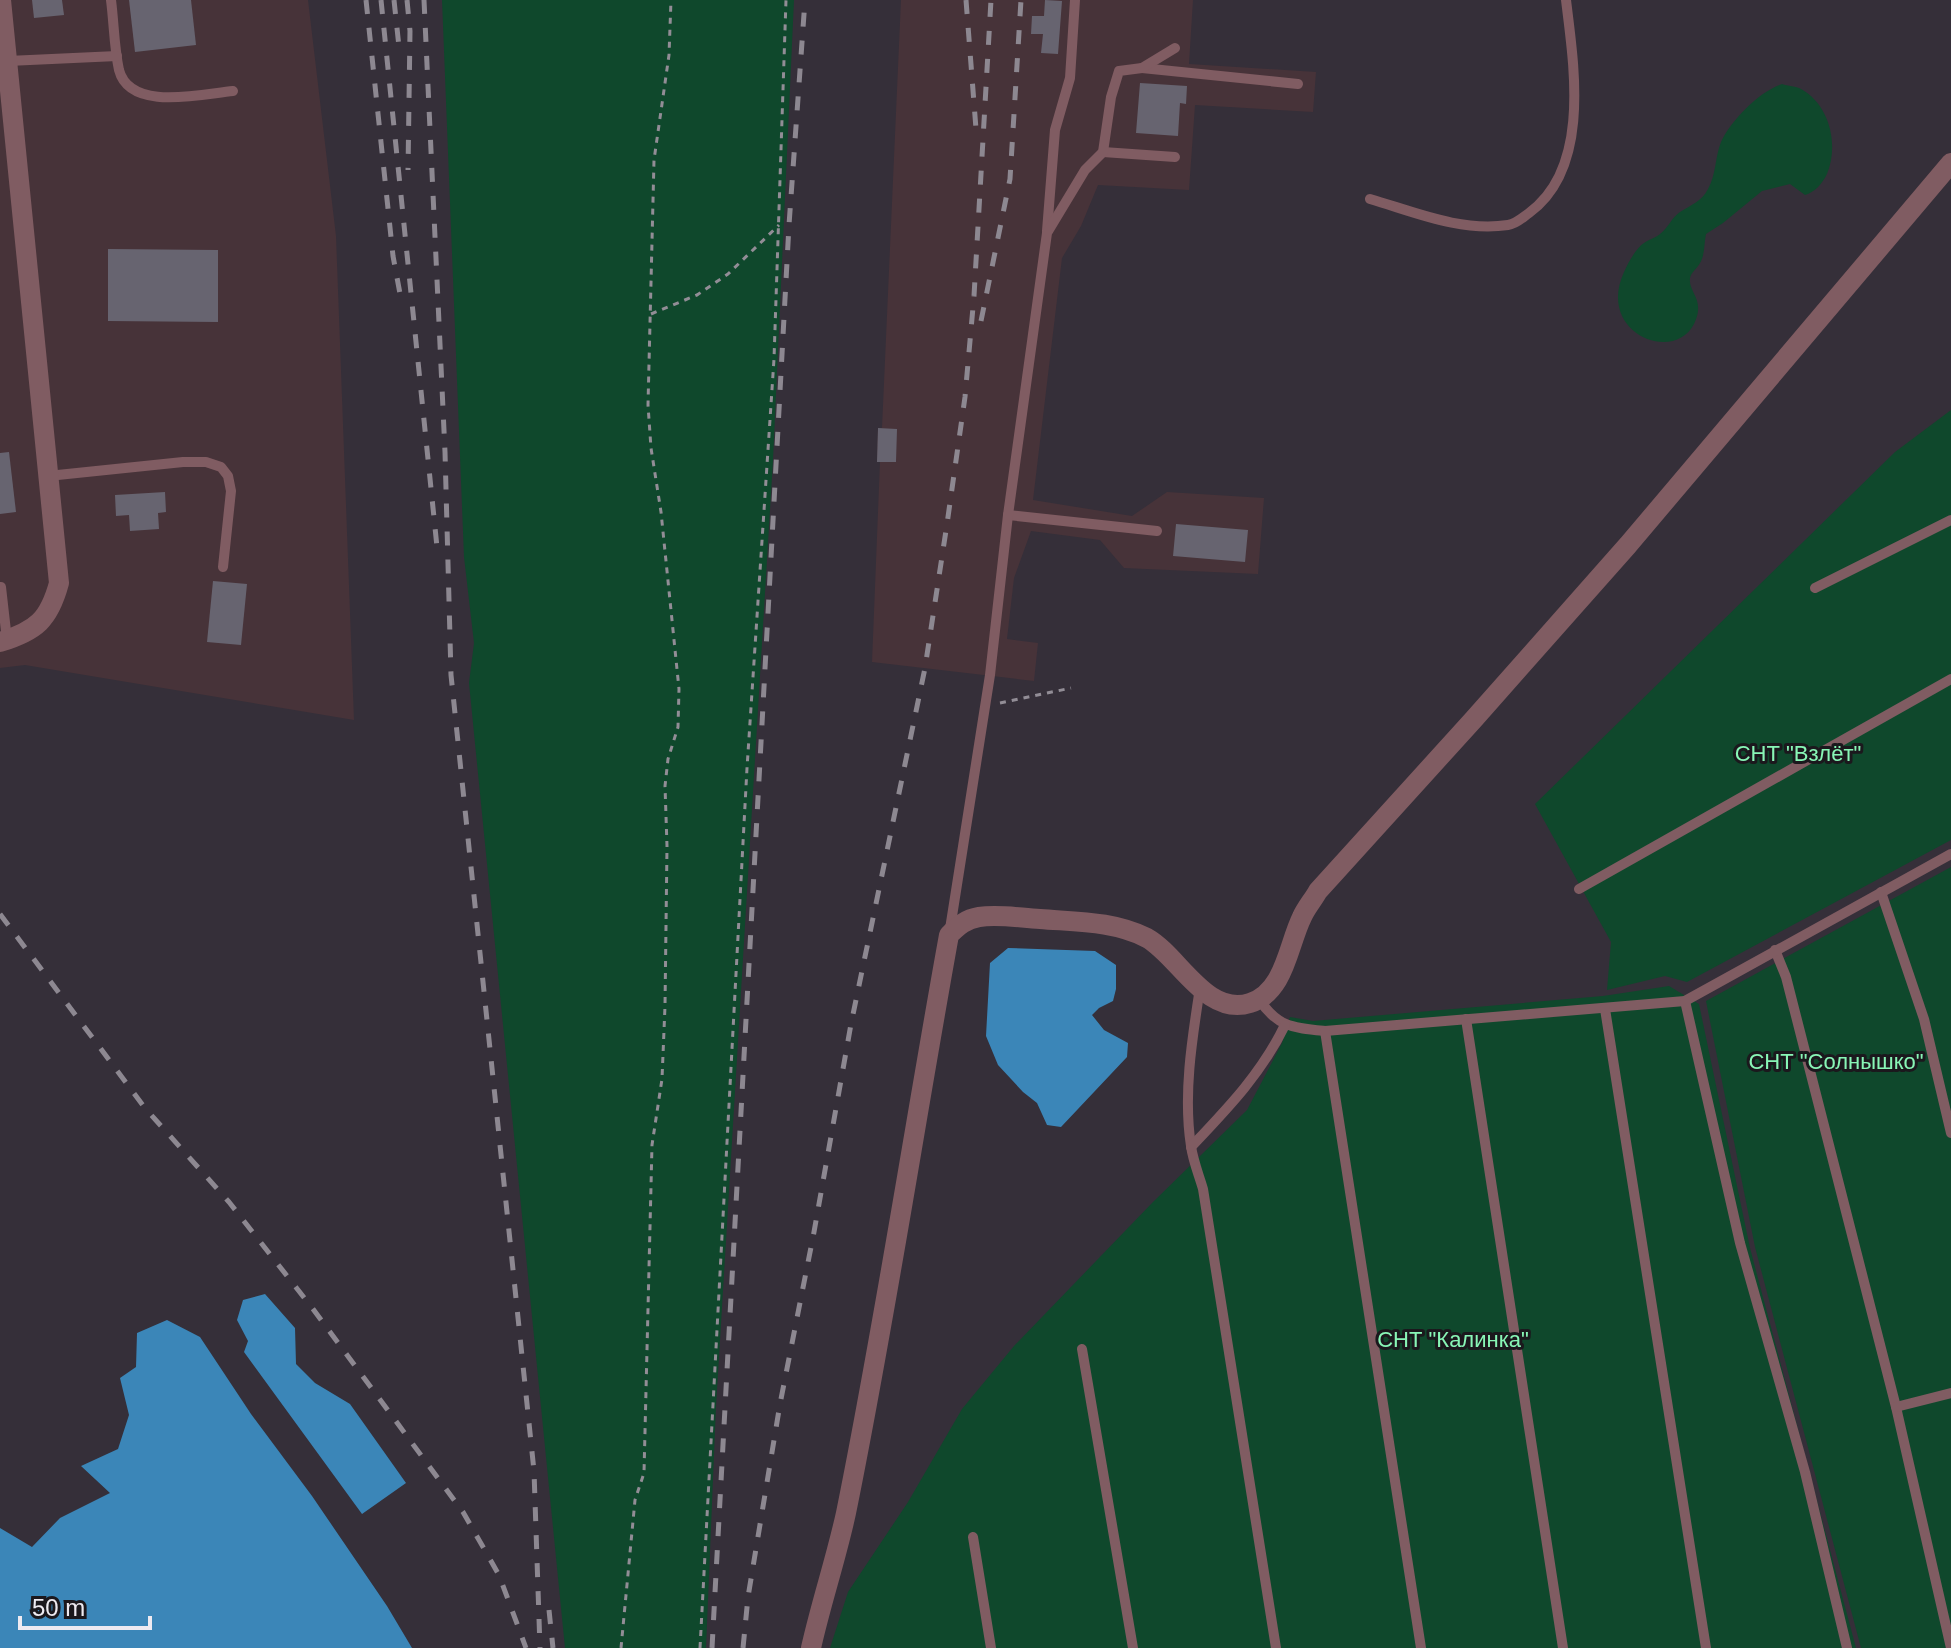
<svg xmlns="http://www.w3.org/2000/svg" width="1951" height="1648" viewBox="0 0 1951 1648" font-family="Helvetica,sans-serif">
  <style>
    .industrial { fill: #473339 }
    .green { fill: #0f482c }
    .water { fill: #3b86b8 }
    .building { fill: #676470 }
    .lines { fill: none; stroke-linecap: round; stroke-linejoin: round }
    .path { stroke: #928d96; stroke-width: 3; stroke-dasharray: 6 6; stroke-linecap: butt }
    .service { stroke: #805c62; stroke-width: 10 }
    .minor { stroke: #805c62; stroke-width: 20 }
    .rail { stroke: #8d8891; stroke-width: 5; stroke-dasharray: 14 14; stroke-linecap: butt }
    .labels { text-anchor: middle; stroke-width: 6; stroke-linejoin: round; paint-order: stroke }
    .park-label { font-size: 22px; fill: #88f6b6; stroke: #1b181d }
  </style>
  <rect width="100%" height="100%" fill="#352f39"/>
  <g class="industrial">
    <polygon points="0,0 308,0 336,236 354,720 25,665 0,668"/>
    <polygon points="901,0 1193,0 1189,64 1316,72 1313,112 1195,105 1189,190 1098,185 1081,226 1062,258 1033,500 1132,516 1167,492 1264,498 1258,574 1124,568 1100,540 1031,531 1014,578 1007,639 1038,643 1034,681 872,662 880,462 877,462 878,428 882,428"/>
  </g>
  <g class="green">
    <polygon points="442,0 794,0 773,460 716,1407 706,1648 565,1648 469,683 474,643 464,557"/>
    <path d="M1782,84c6,2 14,2 19,5 29,16 38,56 26,85 -5,10 -12,18 -22,21l-15,-11 -28,7 -39,32 -17,11c-2,9 -1,21 -6,29 -3,6 -9,9 -10,15 -2,15 16,21 4,46 -20,40 -98,9 -70,-52 4,-9 12,-24 20,-29 5,-4 12,-5 16,-9 8,-6 12,-17 20,-22 11,-7 22,-11 28,-23 8,-14 7,-32 13,-47 10,-22 39,-51 61,-58z"/>
    <polygon points="1951,410 1951,840 1687,982 1665,976 1607,990 1611,942 1535,804 1895,452"/>
    <polygon points="1951,867 1951,1648 1861,1648 1755,1247 1706,1001"/>
    <polygon points="1669,986 1699,1004 1750,1248 1856,1648 830,1648 848,1592 908,1502 962,1409 1014,1346 1153,1202 1247,1110 1282,1043 1290,1017 1313,1021 1603,996"/>
  </g>
  <g class="water">
    <polygon points="1008,948 1095,951 1116,965 1116,989 1113,1001 1099,1008 1092,1015 1104,1030 1128,1043 1127,1057 1061,1127 1047,1125 1037,1103 1023,1092 998,1065 986,1036 990,963"/>
    <polygon points="265,1294 295,1328 296,1364 315,1383 350,1404 406,1483 362,1514 244,1352 248,1341 237,1320 243,1300"/>
    <polygon points="167,1320 200,1337 251,1414 312,1496 387,1606 412,1648 0,1648 0,1528 32,1547 60,1518 110,1493 81,1466 118,1449 129,1415 120,1378 136,1367 137,1333"/>
  </g>
  <g class="building">
    <polygon points="32,0 62,0 64,15 34,18"/>
    <polygon points="129,0 191,0 196,45 135,52"/>
    <polygon points="1045,0 1062,1 1058,54 1041,53 1043,34 1031,34 1032,16 1044,16"/>
    <polygon points="1140,83 1187,86 1186,104 1180,103 1178,136 1136,133"/>
    <polygon points="108,249 218,250 218,322 108,321"/>
    <polygon points="878,428 897,429 896,462 877,462"/>
    <polygon points="9,452 16,512 0,514 0,453"/>
    <polygon points="165,492 166,512 158,513 159,529 130,531 129,515 116,516 115,495"/>
    <polygon points="1176,524 1248,530 1245,562 1173,556"/>
    <polygon points="213,581 247,584 241,645 207,642"/>
  </g>
  <g class="lines">
    <g class="path">
      <polyline points="651,314 697,295 728,274 779,225"/>
      <polyline points="1000,703 1071,688"/>
      <polyline points="621,1648 635,1500 644,1473 652,1145 662,1079 665,1006 667,846 665,786 668,759 678,727 679,689 661,512 651,448 648,405 654,160 669,55 671,0"/>
      <polyline points="700,1648 747,768 774,359 786,0"/>
    </g>
    <g class="service">
      <path d="M111,0c3,23 3,47 8,70 11,42 82,24 114,21"/>
      <polyline points="8,61 117,56"/>
      <polyline points="1142,68 1298,84"/>
      <polyline points="1103,152 1175,157"/>
      <path d="M1370,199c45,13 90,33 138,26 8,-1 14,-7 21,-12 62,-45 45,-147 37,-213"/>
      <polyline points="1047,231 1055,130 1070,78 1075,0"/>
      <polyline points="48,476 183,462 206,462 221,467 228,476 231,491 223,567"/>
      <polyline points="1008,515 1157,531"/>
      <polyline points="1,587 7,640"/>
      <polyline points="1815,588 1951,520"/>
      <polyline points="1579,889 1951,679"/>
      <polyline points="1881,892 1924,1019 1951,1133"/>
      <polyline points="950,929 990,675 1008,515 1047,233 1085,170 1103,152 1111,97 1119,71 1142,68 1175,48"/>
      <polyline points="1775,950 1786,977 1896,1407 1951,1648"/>
      <path d="M1200,988c-8,51 -17,107 -9,158 2,15 8,29 12,43l73,459"/>
      <path d="M1259,999c18,28 34,29 66,32l360,-30 266,-147"/>
      <polyline points="1685,1001 1740,1243 1805,1472 1847,1648"/>
      <polyline points="1605,1009 1706,1648"/>
      <polyline points="1466,1019 1563,1648"/>
      <polyline points="1325,1031 1421,1648"/>
      <path d="M1191,1147c36,-38 71,-74 94,-122"/>
      <polyline points="1082,1349 1133,1648"/>
      <polyline points="1896,1407 1951,1393"/>
      <polyline points="973,1537 991,1648"/>
    </g>
    <g class="minor">
      <path d="M0,642c36,-11 49,-22 59,-59l-58,-583"/>
      <path d="M811,1648c10,-45 25,-89 35,-135 39,-192 68,-385 103,-578 9,-9 17,-16 30,-18 20,-3 41,1 61,2 36,3 74,2 107,19 32,18 59,79 103,65 35,-11 38,-58 52,-86 4,-9 11,-17 16,-26l156,-172 154,-174 323,-382"/>
    </g>
    <g class="rail">
      <polyline points="366,0 393,256 401,299"/>
      <polyline points="381,0 437,547"/>
      <polyline points="394,0 399,47"/>
      <polyline points="407,0 410,31 408,170"/>
      <polyline points="424,0 445,452 451,675 534,1471 540,1648"/>
      <polyline points="966,0 976,129"/>
      <polyline points="981,321 1010,179 1021,0"/>
      <polyline points="0,914 145,1108 229,1202 313,1309 463,1512 499,1575 526,1648"/>
      <polyline points="549,1610 553,1648"/>
      <polyline points="712,1648 789,225 805,0"/>
      <polyline points="743,1648 748,1597 780,1404 814,1232 851,1024 925,668 947,524 965,397 974,296 991,0"/>
    </g>
  </g>
  <g class="labels">
    <g class="park-label">
      <text x="1798" y="761">СНТ "Взлёт"</text>
      <text x="1836" y="1069">СНТ "Солнышко"</text>
      <text x="1453" y="1347">СНТ "Калинка"</text>
    </g>
  </g>
  <path d="M20 1616v12h130v-12" fill="none" stroke="#edeaf1" stroke-width="4"/>
  <text x="32" y="1616" font-size="24" fill="#edeaf1" stroke="#1b181d" stroke-width="6" paint-order="stroke">50 m</text>
</svg>
